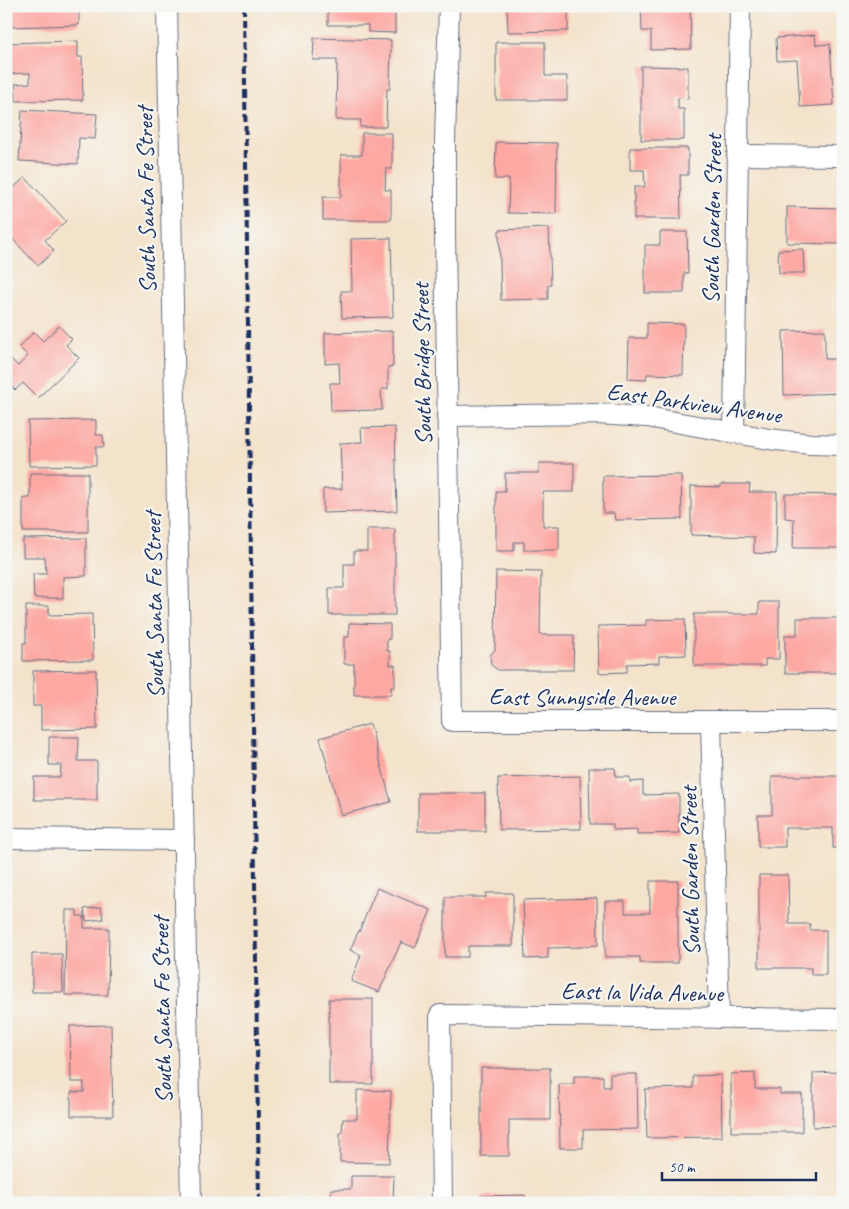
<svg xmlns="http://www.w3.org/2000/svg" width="849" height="1209" viewBox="0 0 849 1209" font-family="Caveat,sans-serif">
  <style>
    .building { fill: #fda8a3 }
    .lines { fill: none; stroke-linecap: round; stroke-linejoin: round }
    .minor-casing { stroke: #676e84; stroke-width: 22 }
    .minor { stroke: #fff; stroke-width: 20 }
    .rail { stroke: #1b2f5e; stroke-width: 4; stroke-dasharray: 8 4; stroke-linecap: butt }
    .labels { text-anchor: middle; stroke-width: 4.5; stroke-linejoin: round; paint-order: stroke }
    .street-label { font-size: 24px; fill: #1b2f5e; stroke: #f6f6f2 }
  </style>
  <rect width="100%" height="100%" fill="#f6f6f2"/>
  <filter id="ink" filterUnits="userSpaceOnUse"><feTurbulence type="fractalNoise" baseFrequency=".02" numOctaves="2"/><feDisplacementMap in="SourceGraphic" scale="10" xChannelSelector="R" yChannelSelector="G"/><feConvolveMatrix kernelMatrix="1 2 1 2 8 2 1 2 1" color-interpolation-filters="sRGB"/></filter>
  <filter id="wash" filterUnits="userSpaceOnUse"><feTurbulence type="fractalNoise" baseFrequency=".0096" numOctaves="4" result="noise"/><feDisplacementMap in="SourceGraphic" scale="20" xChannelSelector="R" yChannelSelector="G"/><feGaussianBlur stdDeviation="1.12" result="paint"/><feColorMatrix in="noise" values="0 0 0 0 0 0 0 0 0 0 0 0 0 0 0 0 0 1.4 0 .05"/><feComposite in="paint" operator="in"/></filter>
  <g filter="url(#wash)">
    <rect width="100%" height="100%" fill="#f4e3cb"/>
    <g id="blocks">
      <g class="building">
        <polygon points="8,6 79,6 79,25 8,27"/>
        <polygon points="328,6 395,6 395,33 368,32 368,25 328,25"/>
        <polygon points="507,6 568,6 568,31 508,32"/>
        <polygon points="641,6 690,6 691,49 651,50 651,31 642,31"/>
        <polygon points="815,35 816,45 830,44 834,105 800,107 797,60 777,61 776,38"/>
        <polygon points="314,38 391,40 390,89 387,89 386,127 360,127 361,120 336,120 337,60 313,60"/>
        <polygon points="78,41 78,57 82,57 83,100 16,101 15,84 30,83 30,73 8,74 7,43"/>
        <polygon points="496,42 545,42 545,76 567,76 567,100 496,100"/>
        <polygon points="641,66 688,67 688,99 678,98 678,109 684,109 684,140 641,140"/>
        <polygon points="22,110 97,114 95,139 79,138 78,164 19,161"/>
        <polygon points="362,133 392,133 392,169 386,169 385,190 391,190 391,220 323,220 323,197 341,197 341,155 362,155"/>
        <polygon points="496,142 557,143 556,214 508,213 509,179 495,179"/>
        <polygon points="630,148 688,148 688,175 680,175 681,219 634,219 634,187 645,187 644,170 630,170"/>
        <polygon points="25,177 66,221 45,240 54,251 38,266 6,232 6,195"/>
        <polygon points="787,207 843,208 843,244 787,243"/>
        <polygon points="549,228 551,285 548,285 548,299 501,300 499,230"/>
        <polygon points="660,232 687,232 688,273 684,273 684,293 645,293 645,245 660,245"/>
        <polygon points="391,238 393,317 342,318 341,291 352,291 351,239"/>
        <polygon points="803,249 804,273 779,273 778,250"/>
        <polygon points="647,323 684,324 683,375 647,374 646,380 628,379 629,338 647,338"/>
        <polygon points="59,326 72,339 66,345 79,358 38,398 23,383 15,390 6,381 6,358 8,356 18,366 28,356 19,347 34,332 43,341"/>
        <polygon points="825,330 825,359 843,359 843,393 784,395 783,331"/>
        <polygon points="393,331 393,366 388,367 388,389 381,389 382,410 331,411 330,383 340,383 339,363 325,364 325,333"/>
        <polygon points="96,420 96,435 103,435 104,447 96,447 96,465 29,466 28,421"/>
        <polygon points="395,427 397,511 323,513 323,489 342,489 340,443 362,442 361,428"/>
        <polygon points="539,463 574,463 574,492 543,492 543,526 559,526 559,550 524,550 524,542 514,542 514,551 496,551 496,491 505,491 505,473 539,473"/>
        <polygon points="30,473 88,473 88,532 23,532 23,498 30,498"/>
        <polygon points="681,475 682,519 615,520 614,513 603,513 603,476"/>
        <polygon points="721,484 750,484 749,492 777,492 776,554 754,553 754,537 691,535 691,486 721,487"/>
        <polygon points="785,494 843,495 843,548 793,548 794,519 785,518"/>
        <polygon points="367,529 395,529 395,615 329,615 329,588 344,588 344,564 354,564 354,551 367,551"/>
        <polygon points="86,538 86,576 63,577 63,598 34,598 33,574 46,574 45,557 23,557 23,539"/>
        <polygon points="496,571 541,572 540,633 542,635 574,635 573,670 498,670 491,665 490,655 495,650"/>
        <polygon points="759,602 779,602 779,659 765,659 765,666 694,666 694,614 759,614"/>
        <polygon points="26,606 49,606 49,615 92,614 93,660 23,661 23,643 26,643"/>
        <polygon points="797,618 843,618 843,673 785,673 785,635 797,635"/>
        <polygon points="685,619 686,655 659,656 659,663 627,664 627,672 599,673 598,626 646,625 646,620"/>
        <polygon points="349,623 390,624 390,639 387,639 387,651 390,651 390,665 395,665 395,687 391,687 391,695 354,695 354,664 344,664 344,637 349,637"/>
        <polygon points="96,670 97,729 41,730 41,706 33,706 33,671"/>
        <polygon points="370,724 391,802 341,815 320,738"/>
        <polygon points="49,737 79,737 78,761 97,761 97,800 34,800 34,777 60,777 61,765 49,765"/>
        <polygon points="589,768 615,768 616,777 630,777 630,782 643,781 643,795 679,794 679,833 637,834 637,829 613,830 613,824 590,824"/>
        <polygon points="580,776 581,829 499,830 498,778"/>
        <polygon points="772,776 843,776 843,848 833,848 833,828 785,828 785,847 758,847 758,815 772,815"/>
        <rect x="418" y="793" width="67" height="38"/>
        <polygon points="759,875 788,875 789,924 810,924 810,930 826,930 826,975 811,975 811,968 759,968"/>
        <polygon points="650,881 678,881 678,963 640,963 640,957 605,957 605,901 625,901 625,913 650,913"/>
        <polygon points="377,888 431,910 415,948 401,942 379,992 351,981 361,955 350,950 358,932 359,932"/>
        <polygon points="486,893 513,893 513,946 468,946 468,957 445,957 445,897 486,897"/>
        <polygon points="597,898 598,945 583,946 583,947 548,948 548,958 525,959 523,900"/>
        <polygon points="101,907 103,919 86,921 84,909"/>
        <polygon points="66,910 77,910 77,916 84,916 84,928 109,928 108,995 65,995"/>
        <polygon points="32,954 62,954 63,992 32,992"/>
        <rect x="329" y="999" width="44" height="85"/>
        <polygon points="111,1025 113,1116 71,1116 71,1092 84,1092 84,1082 71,1082 70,1026"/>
        <polygon points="481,1068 550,1068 550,1120 509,1120 509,1156 481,1156"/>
        <polygon points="838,1072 839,1086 843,1086 843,1126 813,1127 813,1073"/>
        <polygon points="755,1073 755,1089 780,1089 780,1094 802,1094 802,1132 731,1132 731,1074"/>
        <polygon points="610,1074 637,1074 638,1129 583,1130 583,1148 560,1148 559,1084 574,1084 574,1076 603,1076 603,1087 610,1087"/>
        <polygon points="721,1075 722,1137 647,1138 645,1089 693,1088 693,1076"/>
        <polygon points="357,1090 391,1091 389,1163 340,1162 340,1133 342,1133 343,1119 357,1119"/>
        <polygon points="351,1176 394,1176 393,1203 331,1203 331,1189 351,1189"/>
        <polygon points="525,1195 526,1203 481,1203 481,1196"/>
      </g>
    </g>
  </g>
  <g filter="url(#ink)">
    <use href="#blocks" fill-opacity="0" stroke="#676e84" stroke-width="1"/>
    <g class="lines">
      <g class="minor-casing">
        <g id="minor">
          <polyline points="167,6 191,1203"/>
          <polyline points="449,6 445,140 445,233 452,721 843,721"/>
          <polyline points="737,155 843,156"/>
          <polyline points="447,416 596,414 647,417 769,439 811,444 843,445"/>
          <polyline points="734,433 740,6"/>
          <polyline points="711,722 719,1018"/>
          <polyline points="6,838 184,840"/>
          <polyline points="442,1203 440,1015 843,1019"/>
        </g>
      </g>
      <use href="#minor" class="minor"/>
      <polyline class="rail" points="244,6 259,1203"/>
    </g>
  </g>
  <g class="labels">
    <g class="street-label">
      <text transform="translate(146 200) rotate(-91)" y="8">South Santa Fe Street</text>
      <text transform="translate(712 219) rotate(-89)" y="8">South Garden Street</text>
      <text transform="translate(422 364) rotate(-91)" y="8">South Bridge Street</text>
      <text transform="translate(694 403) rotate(8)" y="8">East Parkview Avenue</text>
      <text transform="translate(154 605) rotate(-91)" y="8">South Santa Fe Street</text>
      <text x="582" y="705">East Sunnyside Avenue</text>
      <text transform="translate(690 871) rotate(-91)" y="8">South Garden Street</text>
      <text transform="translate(642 992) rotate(1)" y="8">East la Vida Avenue</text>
      <text transform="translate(162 1010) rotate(-91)" y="8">South Santa Fe Street</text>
    </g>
  </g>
  <rect width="849" height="1209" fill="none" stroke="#f6f6f2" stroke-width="25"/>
  <path d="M662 1172v8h154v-8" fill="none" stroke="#1b2f5e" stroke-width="2.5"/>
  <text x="669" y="1172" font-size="15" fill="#1b2f5e" stroke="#f6f6f2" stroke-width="4" paint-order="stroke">50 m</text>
</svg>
